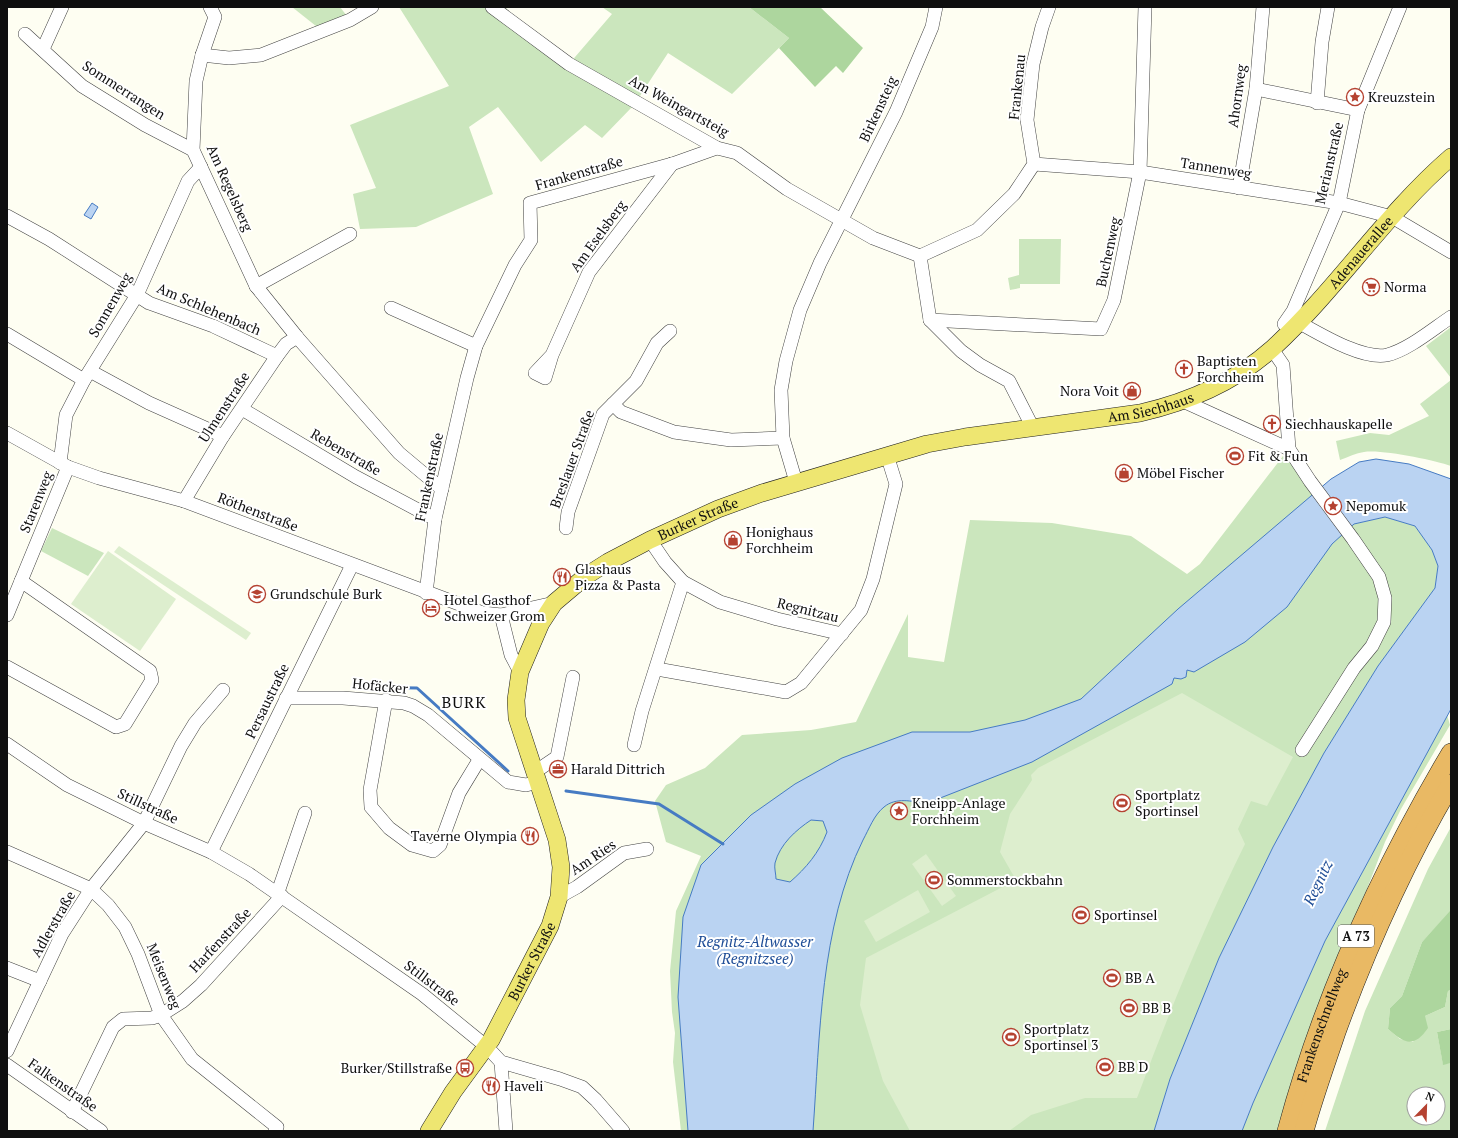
<svg xmlns="http://www.w3.org/2000/svg" width="1458" height="1138" viewBox="0 0 1458 1138" font-family="'PT Serif',serif">
  <style>
    .green { fill: #cbe6bd; fill-rule: evenodd }
    .forest { fill: #add69e }
    .pitch { fill: #ddeece }
    .water { fill: #bad3f2; stroke: #467bc3; fill-rule: evenodd }
    .lines { fill: none; stroke-linecap: round; stroke-linejoin: round }
    .stream { stroke: #467bc3; stroke-width: 3 }
    .minor-casing { stroke: #424242; stroke-width: 14 }
    .major-casing { stroke: #202020; stroke-width: 18 }
    .highway-casing { stroke: #202020; stroke-width: 20 }
    .minor { stroke: #fff; stroke-width: 13 }
    .major { stroke: #eee671; stroke-width: 17 }
    .highway { stroke: #e9b964; stroke-width: 19 }
    .labels { text-anchor: middle; stroke-width: 4; stroke-linejoin: round; paint-order: stroke }
    .shield { fill: #fff; stroke: #575757; stroke-width: 1 }
    .shield-label { font-size: 13px; font-weight: bold; fill: #0f0f0f }
    .street-label { font-size: 14px; fill: #0f0f0f; stroke: #fff }
    .poi-label { font-size: 14px; fill: #0f0f0f; stroke: #fff; text-anchor: start }
    .water-label { font-size: 15px; font-style: italic; fill: #214f98; stroke: #fff }
    .quarter-label { font-size: 16px; letter-spacing: 1px; fill: #0f0f0f; stroke: #fff }
  </style>
  <rect width="100%" height="100%" fill="#fefef2"/>
  <g class="green">
    <polygon points="292,7 340,7 350,20 321,30"/>
    <polygon points="399,7 508,7 502,14 569,64 612,14 602,7 749,7 789,38 732,94 668,53 634,105 602,138 585,125 541,162 498,107 469,127 493,194 416,227 360,229 353,194 376,188 350,125 449,86"/>
    <polygon points="1019,239 1061,239 1060,284 1020,284 1020,288 1010,290 1008,278 1019,275"/>
    <polygon points="1451,327 1451,378 1426,346"/>
    <path d="M1451,380v86c-17,-6 -70,-17 -87,-14 -8,1 -16,5 -24,8l-4,-19 34,-8 19,2 40,-19 -9,-12z"/>
    <polygon points="1283,456 1291,461 1350,528 1354,524 1385,517 1415,526 1432,550 1438,566 1435,588 1378,666 1324,753 1273,847 1219,958 1170,1079 1154,1131 681,1131 673,1062 675,1033 672,1012 670,971 676,911 701,856 666,842 655,801 666,785 705,768 742,735 811,730 856,722 908,614 908,657 944,662 970,520 1052,523 1131,536 1187,574 1200,564"/>
    <polygon points="52,528 104,553 88,576 41,551"/>
    <polygon points="1447,715 1450,725 1401,809 1385,842 1367,889 1340,949 1278,1131 1242,1131 1253,1103 1325,941"/>
    <path d="M1451,827v84l-29,31 -20,54 -12,12 -2,21 12,10 13,3 12,-26 20,-9 3,-16 3,-1v39l-14,3 6,32 8,-1v68h-126l40,-120 63,-142zM1414,1094h24v24h-24z"/>
  </g>
  <g class="forest">
    <polygon points="749,7 820,7 863,48 843,73 836,66 815,87 779,48 789,38"/>
    <path d="M1450,911l1,79 -3,1 -3,16 -20,9 3,12c-14,20 -23,16 -40,1l2,-21 12,-12 20,-54z"/>
    <polygon points="1451,1029 1451,1063 1443,1065 1437,1032"/>
  </g>
  <g class="pitch">
    <polygon points="119,546 251,633 246,640 114,552"/>
    <polygon points="108,551 176,599 140,651 71,604"/>
    <path d="M1182,693l111,64 -26,49 -16,-5 -13,28 7,15c-41,83 -76,168 -108,254h-52l-54,17 -22,16h-99l-27,-50 -23,-76 6,-47 150,-78 -16,-28 10,-38 22,-34 -1,-5 7,-7z"/>
    <polygon points="926,854 956,896 942,906 912,864"/>
    <polygon points="918,890 930,912 876,942 864,921"/>
  </g>
  <g class="water">
    <polygon points="92,203 98,207 91,219 84,215"/>
    <path d="M1376,459l33,5 42,15v230l-126,232 -72,162 -11,28h-88l16,-52 49,-121 54,-111 51,-94 54,-87 57,-78 3,-22 -6,-16 -17,-24 -30,-9 -31,7 -22,20 -45,63 -42,35 -51,30 -7,-2 -1,7 -5,2 -7,-1 -2,6 -140,78 -107,42c-13,-3 -29,-7 -41,3 -10,8 -15,22 -21,33 -43,87 -43,196 -50,291h-125l-10,-134 5,-80 18,-52 50,-50 44,-31 47,-26 70,-26h58l55,-12 56,-21 97,-90 153,-130 28,-17zM811,820l12,1 4,11c-8,21 -21,36 -37,50l-14,-3c0,-5 -2,-11 -1,-16 5,-19 21,-33 36,-43z"/>
  </g>
  <g class="lines">
    <g class="stream">
      <polyline points="360,687 417,688 508,771"/>
      <polyline points="566,791 659,804 723,844"/>
    </g>
    <g class="minor-casing">
      <g id="minor">
        <polyline points="210,7 215,17 202,55 196,81 193,150 256,286 297,337 399,453 442,489"/>
        <polyline points="492,7 569,64 717,148 737,153 787,189 873,238 920,256"/>
        <polyline points="25,34 82,86 145,125 193,150"/>
        <polyline points="43,49 62,7"/>
        <polyline points="202,55 229,58 261,55 350,20 372,7"/>
        <polyline points="1256,89 1358,110"/>
        <polyline points="1317,103 1322,42 1328,7"/>
        <polyline points="1034,164 1140,172 1339,203 1392,217 1451,252"/>
        <polyline points="1239,188 1256,89 1263,7"/>
        <polyline points="7,216 49,239 149,303 213,326 277,356"/>
        <polyline points="256,286 350,234"/>
        <polyline points="391,308 476,346"/>
        <polyline points="930,320 1101,329 1114,300 1140,172 1145,7"/>
        <path d="M1298,322c22,12 64,38 89,33 21,-5 46,-26 64,-38"/>
        <polyline points="1284,324 1293,311 1339,203 1358,110 1400,7"/>
        <polyline points="7,334 84,380"/>
        <polyline points="1272,349 1283,365 1289,449"/>
        <polyline points="552,355 535,373 545,378 552,355 589,272 672,164"/>
        <polyline points="90,371 149,403 223,436"/>
        <polyline points="1183,401 1289,449 1310,481 1353,539 1379,577 1385,598 1384,622 1372,646 1354,668 1302,750"/>
        <polyline points="613,404 621,412 674,432 731,440 783,438"/>
        <polyline points="242,409 356,477 435,519"/>
        <polyline points="1033,428 1009,381 980,365 961,351 930,320 920,256 977,230 1014,194 1034,164 1027,120 1033,64 1042,27 1049,7"/>
        <polyline points="7,433 68,467 99,478 184,501 483,613 501,615 554,603"/>
        <polyline points="60,463 66,415 84,380 137,295 188,181 201,167"/>
        <polyline points="796,482 783,438 781,390 786,361 800,310 820,263 896,112 932,27 936,7"/>
        <polyline points="184,501 223,436 277,356 286,344 297,337"/>
        <polyline points="566,528 568,512 603,414 636,381 657,343 670,331"/>
        <polyline points="650,540 665,562 683,582 720,602 777,619 842,634"/>
        <polyline points="426,593 435,519 467,378 476,346 515,265 531,240 530,203 672,164 717,148"/>
        <polyline points="7,615 68,467"/>
        <polyline points="501,615 511,655 520,672"/>
        <polyline points="7,667 116,727 125,724 152,680 150,671 21,581"/>
        <polyline points="657,669 786,692 801,683 861,610 873,579 896,484 887,455"/>
        <polyline points="286,698 343,698 404,703 413,706 428,715 508,782 526,785 538,782"/>
        <polyline points="386,700 370,790 371,807 389,828 412,845 433,851 440,845 459,793 479,760"/>
        <polyline points="7,744 67,785 144,823 211,852 249,874 422,994 487,1047 501,1062 560,1079 582,1087 596,1100 623,1131"/>
        <polyline points="634,745 642,711 683,582"/>
        <polyline points="535,772 557,757 573,677"/>
        <polyline points="7,852 91,889 108,905 125,927 138,954 161,1015 192,1059 277,1127 275,1131"/>
        <polyline points="211,852 352,565"/>
        <polyline points="278,892 305,813"/>
        <polyline points="559,897 577,887 624,853 647,849"/>
        <polyline points="7,968 40,981"/>
        <polyline points="7,1051 62,934 91,889 144,823 181,746 195,723 223,690"/>
        <polyline points="501,1062 506,1131"/>
        <polyline points="7,1065 101,1131"/>
        <polyline points="72,1112 113,1027 123,1019 152,1018 161,1015 183,1001 201,985 282,896"/>
      </g>
    </g>
    <g class="major-casing">
      <g id="major">
        <path id="s1" d="M429,1131l24,-39 38,-52 59,-114 9,-29 2,-30 -4,-27 -40,-122 -1,-18 4,-28 21,-49 13,-20 32,-27 22,-14 42,-22 68,-31 44,-16 165,-49 38,-7 175,-24c48,-11 96,-32 133,-65 64,-59 112,-134 178,-191"/>
      </g>
    </g>
    <g class="highway-casing">
      <g id="highway">
        <path id="s2" d="M1287,1131c36,-133 94,-260 164,-378"/>
        <path d="M1304,1131c9,-33 21,-66 32,-99 31,-85 69,-170 115,-248"/>
      </g>
    </g>
    <use href="#minor" class="minor"/>
    <use href="#major" class="major"/>
    <use href="#highway" class="highway"/>
  </g>
  <defs>
    <g id="sight-ring" transform="scale(0.9)"><circle r="9.5" fill="#fff" stroke="#b54231" stroke-width="1.5"/><path d="M0-6L1.8-2.2L6-1.7L2.9 1.2L3.7 5.4L0 3.3L-3.7 5.4L-2.9 1.2L-6-1.7L-1.8-2.2Z" fill="#b54231"/></g>
    <g id="supermarket-ring" transform="scale(0.9)"><circle r="9.5" fill="#fff" stroke="#b54231" stroke-width="1.5"/><path d="M-6-5.5h2.5l.6 2H6L4.5 2H-2.5L-4.4-4H-6ZM-1.5 3.2a1.3 1.3 0 1 0 .1 0ZM3 3.2a1.3 1.3 0 1 0 .1 0Z" fill="#b54231"/></g>
    <g id="church-ring" transform="scale(0.9)"><circle r="9.5" fill="#fff" stroke="#b54231" stroke-width="1.5"/><path d="M-1.2-6h2.4v3.5h3.3v2.4h-3.3V6h-2.4V-.1h-3.3v-2.4h3.3Z" fill="#b54231"/></g>
    <g id="shop-ring" transform="scale(0.9)"><circle r="9.5" fill="#fff" stroke="#b54231" stroke-width="1.5"/><path d="M-5-2.5h2.3a2.7 3.5 0 0 1 5.4 0H5L5.5 6h-11ZM-1.5-2.5h3a1.5 2.3 0 0 0-3 0Z" fill="#b54231"/></g>
    <g id="stadium-ring" transform="scale(0.9)"><circle r="9.5" fill="#fff" stroke="#b54231" stroke-width="1.5"/><path d="M0-5a6.5 5 0 1 0 0 10a6.5 5 0 1 0 0-10ZM-3.5-1.8h7v3.6h-7Z" fill="#b54231"/></g>
    <g id="restaurant-ring" transform="scale(0.9)"><circle r="9.5" fill="#fff" stroke="#b54231" stroke-width="1.5"/><path d="M-5-6h1v4h1v-4h1v4h1v-4h1v5L-1.5 .5V6h-2V.5L-5-1ZM5-6V6H3V1.5H1.5Q1.5-4 5-6Z" fill="#b54231"/></g>
    <g id="school-ring" transform="scale(0.9)"><circle r="9.5" fill="#fff" stroke="#b54231" stroke-width="1.5"/><path d="M0-5L7-2L0 1L-7-2ZM-4 1L0 2.5L4 1V4Q0 6-4 4Z" fill="#b54231"/></g>
    <g id="hotel-ring" transform="scale(0.9)"><circle r="9.5" fill="#fff" stroke="#b54231" stroke-width="1.5"/><path d="M-6-4.5h1.5V1H6V5H4.5V3h-9V5H-6ZM-4 0a1.8 1.8 0 1 1 3.6 0ZM.5 0V-2.5h3Q6-2.5 6 0Z" fill="#b54231"/></g>
    <g id="office-ring" transform="scale(0.9)"><circle r="9.5" fill="#fff" stroke="#b54231" stroke-width="1.5"/><path d="M-6-3h4V-5.5h4V-3h4V5H-6ZM-1-4.5V-3h2v-1.5ZM-6 0V1H6V0Z" fill="#b54231"/></g>
    <g id="bus-ring" transform="scale(0.9)"><circle r="9.5" fill="#fff" stroke="#b54231" stroke-width="1.5"/><path d="M-5-6H5V4H4V6H2V4H-2V6H-4V4H-5ZM-3.5-4V0h7V-4ZM-3.5 1.2v1.5H-2V1.2ZM2 1.2v1.5H3.5V1.2Z" fill="#b54231"/></g>
  </defs>
  <g fill-rule="evenodd">
    <use href="#sight-ring" x="1355" y="97"/>
    <use href="#supermarket-ring" x="1371" y="287"/>
    <use href="#church-ring" x="1184" y="369"/>
    <use href="#shop-ring" x="1132" y="391"/>
    <use href="#church-ring" x="1272" y="424"/>
    <use href="#stadium-ring" x="1235" y="456"/>
    <use href="#shop-ring" x="1124" y="473"/>
    <use href="#sight-ring" x="1333" y="506"/>
    <use href="#shop-ring" x="733" y="540"/>
    <use href="#restaurant-ring" x="562" y="577"/>
    <use href="#school-ring" x="257" y="594"/>
    <use href="#hotel-ring" x="431" y="608"/>
    <use href="#office-ring" x="558" y="769"/>
    <use href="#stadium-ring" x="1122" y="803"/>
    <use href="#sight-ring" x="899" y="811"/>
    <use href="#restaurant-ring" x="530" y="836"/>
    <use href="#stadium-ring" x="934" y="880"/>
    <use href="#stadium-ring" x="1081" y="915"/>
    <use href="#stadium-ring" x="1112" y="978"/>
    <use href="#stadium-ring" x="1129" y="1008"/>
    <use href="#stadium-ring" x="1011" y="1037"/>
    <use href="#stadium-ring" x="1105" y="1067"/>
    <use href="#bus-ring" x="465" y="1068"/>
    <use href="#restaurant-ring" x="491" y="1086"/>
  </g>
  <g class="labels">
    <rect class="shield" x="1338" y="925" width="36" height="22" rx="3"/>
    <g class="shield-label">
      <text x="1356" y="941">A 73</text>
    </g>
    <g class="street-label">
      <text transform="translate(1017 87) rotate(-84)" y="5">Frankenau</text>
      <text transform="translate(124 90) rotate(33)" y="5">Sommerrangen</text>
      <text transform="translate(1237 96) rotate(-82)" y="5">Ahornweg</text>
      <text transform="translate(679 106) rotate(29)" y="5">Am Weingartsteig</text>
      <text transform="translate(878 109) rotate(-65)" y="5">Birkensteig</text>
      <text transform="translate(1329 163) rotate(-77)" y="5">Merianstraße</text>
      <text transform="translate(1216 168) rotate(9)" y="5">Tannenweg</text>
      <text transform="translate(579 173) rotate(-16)" y="5">Frankenstraße</text>
      <text transform="translate(230 188) rotate(66)" y="5">Am Regelsberg</text>
      <text transform="translate(598 236) rotate(-54)" y="5">Am Eselsberg</text>
      <text transform="translate(1108 252) rotate(-78)" y="5">Buchenweg</text>
      <text dy="5" stroke="none"><textPath href="#s1" startOffset="1482">Adenauerallee</textPath></text>
      <text transform="translate(110 305) rotate(-60)" y="5">Sonnenweg</text>
      <text transform="translate(209 309) rotate(23)" y="5">Am Schlehenbach</text>
      <text transform="translate(224 407) rotate(-57)" y="5">Ulmenstraße</text>
      <text dy="5" stroke="none"><textPath href="#s1" startOffset="1214">Am Siechhaus</textPath></text>
      <text transform="translate(346 452) rotate(30)" y="5">Rebenstraße</text>
      <text transform="translate(572 459) rotate(-70)" y="5">Breslauer Straße</text>
      <text transform="translate(429 477) rotate(-78)" y="5">Frankenstraße</text>
      <text transform="translate(36 502) rotate(-68)" y="5">Starenweg</text>
      <text transform="translate(258 512) rotate(21)" y="5">Röthenstraße</text>
      <text dy="5" stroke="none"><textPath href="#s1" startOffset="746">Burker Straße</textPath></text>
      <text transform="translate(808 610) rotate(14)" y="5">Regnitzau</text>
      <text transform="translate(380 686) rotate(6)" y="5">Hofäcker</text>
      <text transform="translate(267 701) rotate(-64)" y="5">Persaustraße</text>
      <text transform="translate(148 806) rotate(25)" y="5">Stillstraße</text>
      <text transform="translate(593 857) rotate(-34)" y="5">Am Ries</text>
      <text transform="translate(53 924) rotate(-60)" y="5">Adlerstraße</text>
      <text transform="translate(220 940) rotate(-47)" y="5">Harfenstraße</text>
      <text dy="5" stroke="none"><textPath href="#s1" startOffset="199">Burker Straße</textPath></text>
      <text transform="translate(164 976) rotate(68)" y="5">Meisenweg</text>
      <text transform="translate(432 983) rotate(37)" y="5">Stillstraße</text>
      <text dy="5" stroke="none"><textPath href="#s2" startOffset="111">Frankenschnellweg</textPath></text>
      <text transform="translate(63 1085) rotate(35)" y="5">Falkenstraße</text>
    </g>
    <g class="poi-label">
      <text x="1368" y="102">Kreuzstein</text>
      <text x="1384" y="292">Norma</text>
      <text x="1197" y="366">Baptisten<tspan x="1197" dy="16">Forchheim</tspan></text>
      <text x="1119" y="396" text-anchor="end">Nora Voit</text>
      <text x="1285" y="429">Siechhauskapelle</text>
      <text x="1248" y="461">Fit &amp; Fun</text>
      <text x="1137" y="478">Möbel Fischer</text>
      <text x="1346" y="511">Nepomuk</text>
      <text x="746" y="537">Honighaus<tspan x="746" dy="16">Forchheim</tspan></text>
      <text x="575" y="574">Glashaus<tspan x="575" dy="16">Pizza &amp; Pasta</tspan></text>
      <text x="270" y="599">Grundschule Burk</text>
      <text x="444" y="605">Hotel Gasthof<tspan x="444" dy="16">Schweizer Grom</tspan></text>
      <text x="571" y="774">Harald Dittrich</text>
      <text x="1135" y="800">Sportplatz<tspan x="1135" dy="16">Sportinsel</tspan></text>
      <text x="912" y="808">Kneipp-Anlage<tspan x="912" dy="16">Forchheim</tspan></text>
      <text x="517" y="841" text-anchor="end">Taverne Olympia</text>
      <text x="947" y="885">Sommerstockbahn</text>
      <text x="1094" y="920">Sportinsel</text>
      <text x="1125" y="983">BB A</text>
      <text x="1142" y="1013">BB B</text>
      <text x="1024" y="1034">Sportplatz<tspan x="1024" dy="16">Sportinsel 3</tspan></text>
      <text x="1118" y="1072">BB D</text>
      <text x="452" y="1073" text-anchor="end">Burker/Stillstraße</text>
      <text x="504" y="1091">Haveli</text>
    </g>
    <g class="water-label">
      <text transform="translate(1318 883) rotate(-65)" y="5">Regnitz</text>
      <text x="755" y="947">Regnitz-Altwasser<tspan x="755" dy="17">(Regnitzsee)</tspan></text>
    </g>
    <g class="quarter-label">
      <text x="464" y="708">BURK</text>
    </g>
  </g>
  <rect width="1458" height="1138" fill="none" stroke="#0f0f0f" stroke-width="16"/>
  <g transform="translate(1426 1106) rotate(23)"><circle r="19" fill="#ffffff" stroke="#9f9f9f"/>
  <path d="M0-3L7 15L0 10L-7 15Z" fill="#b54231"/>
  <text y="-6" font-size="11" font-weight="bold" text-anchor="middle" fill="#0f0f0f">N</text>
  </g>
</svg>
